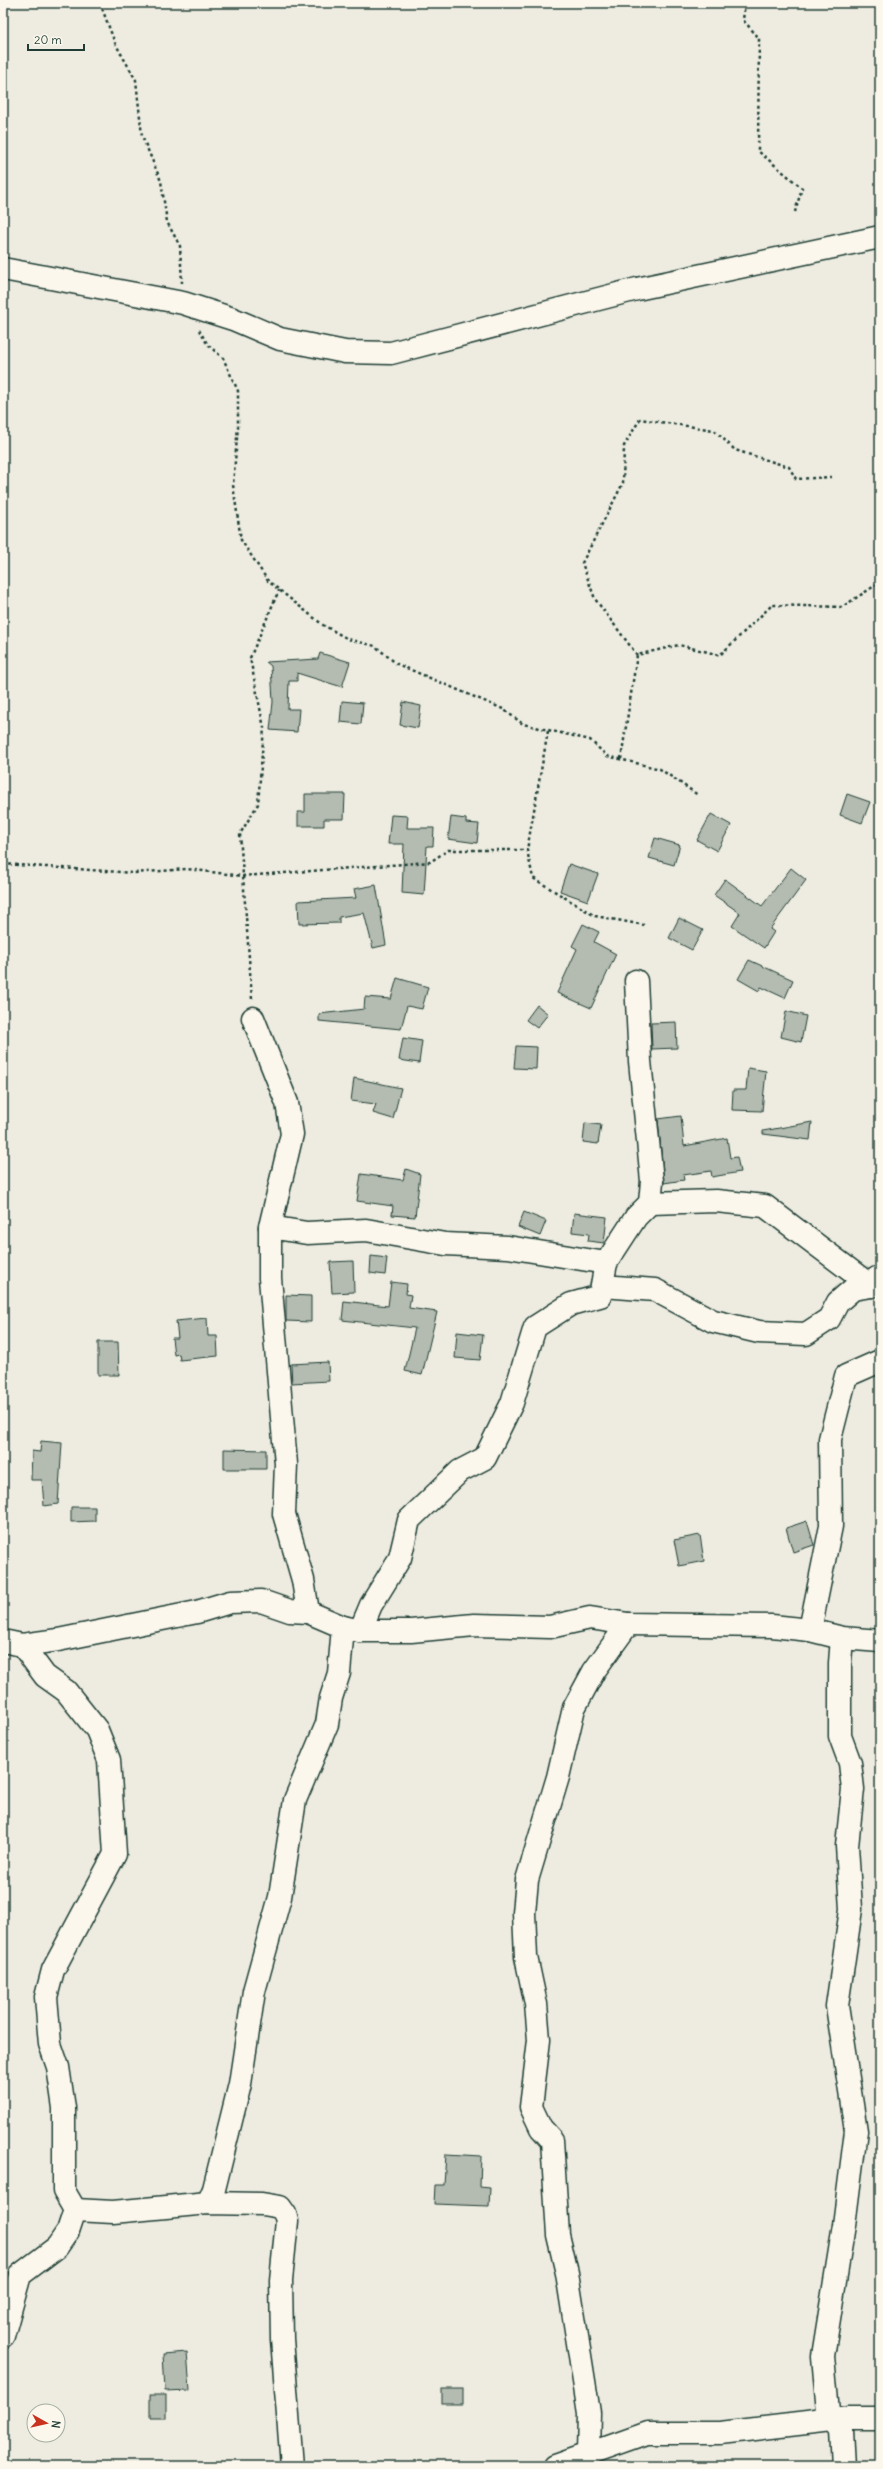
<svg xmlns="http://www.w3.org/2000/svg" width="883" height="2469" viewBox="0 0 883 2469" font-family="Delius,sans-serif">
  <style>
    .building { fill: #b4bbb0; stroke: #1f3d34 }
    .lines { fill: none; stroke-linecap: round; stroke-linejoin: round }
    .minor-casing { stroke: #1f3d34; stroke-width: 25 }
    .path { stroke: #1f3d34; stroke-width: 2.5; stroke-dasharray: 3 3; stroke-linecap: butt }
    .minor { stroke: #fbf7ec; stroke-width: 22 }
  </style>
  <rect width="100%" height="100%" fill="#eeece1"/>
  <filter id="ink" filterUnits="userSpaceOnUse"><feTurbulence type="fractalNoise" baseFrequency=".025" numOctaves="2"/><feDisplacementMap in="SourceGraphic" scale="8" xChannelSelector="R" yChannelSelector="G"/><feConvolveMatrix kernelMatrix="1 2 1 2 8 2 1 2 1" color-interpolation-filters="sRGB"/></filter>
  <g filter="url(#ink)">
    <g class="building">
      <polygon points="320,653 350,662 342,687 297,673 297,681 289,681 288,709 299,709 297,732 270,730 273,702 271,666 266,662 318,659"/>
      <polygon points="342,701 363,703 361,724 340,722"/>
      <polygon points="403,702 421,706 418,728 400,725"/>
      <polygon points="305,794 345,794 344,819 324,819 324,826 298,826 298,812 305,812"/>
      <polygon points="847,794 870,802 862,823 840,815"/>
      <polygon points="711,814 731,825 717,851 697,840"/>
      <polygon points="391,815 408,816 407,828 434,828 433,846 427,846 424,895 402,893 404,844 388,844"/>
      <polygon points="451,817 466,819 466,823 479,824 477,843 448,839"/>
      <polygon points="655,838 680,845 674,865 649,858"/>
      <polygon points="569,864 598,874 588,901 560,891"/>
      <polygon points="791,868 806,880 770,929 774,932 764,948 732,926 740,913 714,895 725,879 762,906"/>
      <polygon points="376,885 386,945 373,948 364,913 339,917 339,923 299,924 298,901 356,898 354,889"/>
      <polygon points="679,918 703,930 692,950 669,938"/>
      <polygon points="583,924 599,932 594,942 616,954 591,1008 557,993 577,949 572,946"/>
      <polygon points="749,960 793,980 785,998 761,987 759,991 738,979"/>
      <polygon points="397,978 428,987 422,1009 407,1006 401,1029 319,1021 319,1014 364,1009 365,997 391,999"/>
      <polygon points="537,1005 548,1014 537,1028 526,1020"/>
      <polygon points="786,1011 806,1016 801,1042 781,1037"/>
      <polygon points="676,1022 677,1048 652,1049 651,1023"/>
      <polygon points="403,1038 422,1041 419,1063 399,1060"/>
      <polygon points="516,1046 537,1047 536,1069 514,1068"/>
      <polygon points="748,1068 766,1071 762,1111 732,1110 733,1090 746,1090"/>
      <polygon points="354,1078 401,1088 393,1119 373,1113 376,1104 351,1101"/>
      <polygon points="681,1116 684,1146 727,1138 730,1158 737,1157 740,1172 712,1177 711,1171 683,1175 684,1180 664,1183 658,1119"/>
      <polygon points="812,1122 810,1140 763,1134 763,1131"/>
      <polygon points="585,1123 601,1125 598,1144 583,1142"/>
      <polygon points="406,1169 420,1174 415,1217 392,1215 393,1206 357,1201 361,1174 403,1180"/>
      <polygon points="524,1212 546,1221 540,1236 518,1227"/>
      <polygon points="574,1213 607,1217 604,1243 588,1241 589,1234 572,1232"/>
      <polygon points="371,1256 387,1258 385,1275 370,1273"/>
      <polygon points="353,1261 354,1292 332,1293 330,1262"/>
      <polygon points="391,1282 407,1284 406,1294 411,1295 409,1308 437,1312 422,1375 405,1371 415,1328 342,1320 344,1301 388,1306"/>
      <polygon points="286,1295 311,1296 311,1322 286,1321"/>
      <polygon points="207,1318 208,1336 217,1336 218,1356 180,1360 179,1354 174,1355 172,1338 178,1338 176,1321"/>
      <polygon points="457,1332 483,1335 480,1360 455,1358"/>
      <polygon points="98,1342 118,1342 119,1375 98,1375"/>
      <polygon points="328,1362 329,1381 292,1383 291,1364"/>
      <polygon points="41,1441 62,1443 58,1504 44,1506 42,1480 31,1480 32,1451 40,1452"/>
      <polygon points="224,1449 266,1450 266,1469 224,1469"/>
      <polygon points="71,1507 95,1507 95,1521 71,1522"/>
      <polygon points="807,1521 814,1545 793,1552 786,1528"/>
      <polygon points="700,1535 704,1561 679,1566 674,1540"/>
      <polygon points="446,2154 481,2156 480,2187 490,2188 489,2206 434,2204 435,2185 444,2185"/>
      <polygon points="187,2352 190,2390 165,2391 163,2354"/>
      <rect x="442" y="2389" width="21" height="15"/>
      <rect x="150" y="2395" width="16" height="23"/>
    </g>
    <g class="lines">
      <g class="minor-casing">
        <g id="minor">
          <polyline points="3,269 183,303 233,319 280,339 345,352 391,353 637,289 880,237"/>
          <polyline points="636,981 640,1061 652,1181 650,1203 716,1201 765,1206 871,1286"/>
          <polyline points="253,1018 287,1103 292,1134 270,1227 270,1278 286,1464 284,1514 303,1580 308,1612"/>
          <polyline points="270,1227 307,1233 366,1230 445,1244 508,1247 606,1263 600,1296 571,1304 535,1327 512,1403 485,1458 460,1471 409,1520 400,1558 371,1605 360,1631"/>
          <polyline points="606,1263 636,1217 650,1203"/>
          <polyline points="603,1286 655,1290 713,1321 759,1332 806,1334 829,1319 838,1302 853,1289 871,1286 877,1278"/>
          <polyline points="810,1630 831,1526 830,1439 846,1376 880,1361"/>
          <polyline points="842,1638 840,1663 840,1736 850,1763 853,1789 847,1846 851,1909 837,2006 856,2131 844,2225 823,2356 828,2412 841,2430 843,2466"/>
          <polyline points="3,1641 22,1645 58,1640 197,1612 230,1602 261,1601 290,1611 308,1612 343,1627 360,1631 411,1631 474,1625 550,1627 590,1618 628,1624 772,1626 810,1630 842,1638 880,1641"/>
          <polyline points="208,2203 214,2189 240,2084 254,1991 280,1897 295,1800 327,1724 331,1698 339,1673 343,1627"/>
          <polyline points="75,2210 113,2212 208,2203 262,2204 280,2207 285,2214 287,2221 281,2280 282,2339 292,2466"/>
          <polyline points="3,2336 20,2275 57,2247 68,2231 75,2210 64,2191 64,2108 58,2067 50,2044 46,1997 53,1970 115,1854 109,1760 97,1730 66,1691 45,1676 22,1645"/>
          <polyline points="588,2454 589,2413 567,2273 558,2235 552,2140 541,2128 531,2107 539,2040 536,2004 526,1957 524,1913 527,1880 558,1777 574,1708 594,1671 628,1624"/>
          <polyline points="554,2466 647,2433 720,2433 850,2418 880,2418"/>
        </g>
      </g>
      <g class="path">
        <polyline points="100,3 115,43 136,80 142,136 161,181 167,222 180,246 182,283"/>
        <polyline points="745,3 743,20 759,38 758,151 802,188 795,212"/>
        <polyline points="199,330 208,345 223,358 238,391 238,426 233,485 241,540 268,581 323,625 348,639 375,646 397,664 503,709 523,724 590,740 607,756 660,769 698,795"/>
        <polyline points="637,655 595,599 582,563 623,483 624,446 640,419 714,430 735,450 789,467 796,479 831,477"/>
        <polyline points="548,731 527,850 533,878 595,916 644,925"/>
        <polyline points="621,759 637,655 679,645 720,655 772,605 842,607 876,585"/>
        <polyline points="3,864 134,873 187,869 243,876 430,862 448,850 527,850"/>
        <polyline points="252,999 240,834 258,804 264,728 250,658 279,590"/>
      </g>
      <use href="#minor" class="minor"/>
    </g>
  </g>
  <rect width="883" height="2469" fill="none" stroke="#fbf7ec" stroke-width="16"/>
  <rect x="8" y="8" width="867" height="2453" fill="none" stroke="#1f3d34" stroke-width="1.5" filter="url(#ink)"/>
  <g transform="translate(46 2423) rotate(98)"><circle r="19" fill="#fbf7ec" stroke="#a3ada2"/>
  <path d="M0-3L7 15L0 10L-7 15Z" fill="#c8321e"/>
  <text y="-6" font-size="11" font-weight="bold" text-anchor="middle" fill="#1f3d34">N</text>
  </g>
  <path d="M28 44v6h56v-6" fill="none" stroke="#1f3d34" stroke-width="2"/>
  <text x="34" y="44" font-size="12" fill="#1f3d34" stroke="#fbf7ec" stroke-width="3" paint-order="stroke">20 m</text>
</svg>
